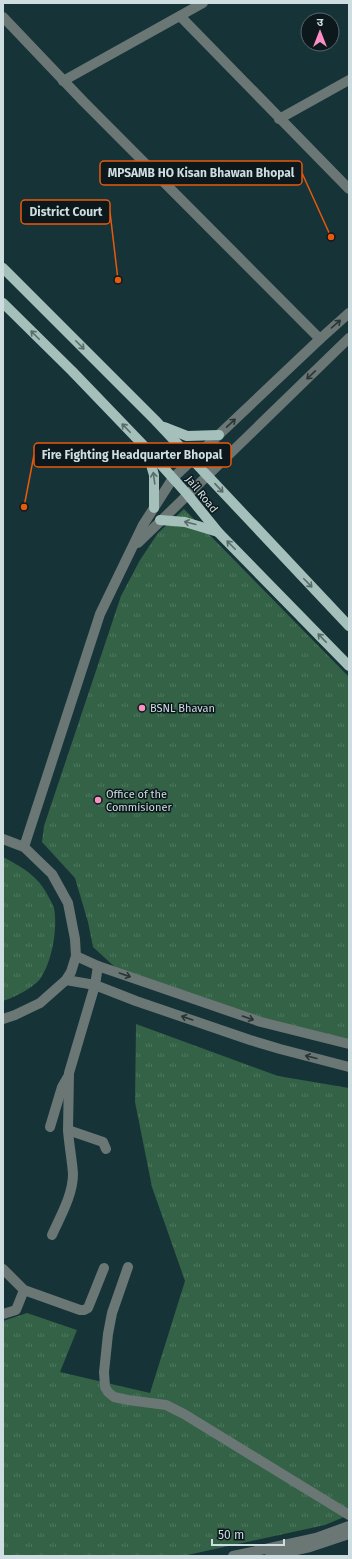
<svg xmlns="http://www.w3.org/2000/svg" width="352" height="1559" viewBox="0 0 352 1559" font-family="'Fira Sans','Noto Sans Devanagari',sans-serif">
  <style>
    .grass { fill: url(#grass-tufts) }
    .lines { fill: none; stroke-linecap: round; stroke-linejoin: round }
    .minor { stroke: #6a7775; stroke-width: 10 }
    .major { stroke: #a5c0bb; stroke-width: 10 }
    .oneway { stroke: #283436 }
    .oneway2 { stroke: #586c6b }
    .poi-dot { fill: #fb8fc3; stroke: #0c181b; stroke-width: 1.5 }
    .labels { text-anchor: middle; stroke-width: 3; stroke-linejoin: round; paint-order: stroke }
    .street-label { font-size: 11px; fill: #cddde0; stroke: #0c181b }
    .poi-label { font-size: 11px; fill: #cddde0; stroke: #0c181b; text-anchor: start }
    .leader { fill: none; stroke: #e8590c; stroke-width: 1.5 }
    .callout-dot { fill: #e8590c; stroke: #0c181b; stroke-width: 1.5 }
    .callout { fill: #0c181b; stroke: #e8590c; stroke-width: 1.5 }
    .callout-label { font-size: 12px; text-anchor: middle; font-weight: bold; fill: #cddde0 }
  </style>
  <defs>
    <pattern id="grass-tufts" width="24" height="20" patternUnits="userSpaceOnUse"><rect width="24" height="20" fill="#336246"/><path d="M3 7l-1-3M5 7V3M7 7l1-3M15 17l-1-3M17 17v-4M19 17l1-3" fill="none" stroke="#4f7860"/></pattern>
  </defs>
  <rect width="100%" height="100%" fill="#163338"/>
  <g class="grass">
    <polygon points="184,509 349,677 349,1040 284,1027 117,969 93,947 88,922 75,878 42,842 44,826 121,596 140,560 158,533"/>
    <path d="M3,857c15,8 31,16 41,32 3,5 8,13 10,19 4,21 -2,54 -14,71 -7,9 -27,19 -37,22z"/>
    <polygon points="136,1024 278,1076 349,1088 349,1515 325,1525 183,1556 3,1556 3,1321 27,1313 77,1330 60,1372 150,1393 185,1281 152,1187 135,1102"/>
  </g>
  <g class="lines">
    <g class="minor">
      <polyline points="180,16 349,189"/>
      <polyline points="3,17 83,101 320,339"/>
      <polyline points="63,81 203,3"/>
      <polyline points="279,119 349,80"/>
      <polyline points="138,543 349,338"/>
      <polyline points="3,839 24,847 52,874 68,903 75,939 76,956 71,972 66,980 40,1003 15,1015 3,1019"/>
      <polyline points="24,847 100,614 143,525 173,478 320,339 349,313"/>
      <polyline points="76,956 98,966 261,1022 349,1044"/>
      <polyline points="98,966 95,985 69,1073 68,1130 103,1142 106,1149"/>
      <polyline points="66,980 95,985 136,1001 250,1040 280,1049 349,1067"/>
      <polyline points="50,1127 62,1087 69,1075"/>
      <path d="M52,1235c8,-18 21,-40 21,-61 -1,-15 -4,-29 -5,-44"/>
      <polyline points="128,1267 112,1313 108,1334 104,1372 105,1387 108,1392 114,1397 128,1400 166,1405 184,1414 349,1515"/>
      <polyline points="3,1269 24,1290 80,1310 84,1310 88,1308 104,1268"/>
      <polyline points="3,1314 16,1310 24,1290"/>
      <polyline points="233,1556 316,1538 349,1526"/>
      <polyline points="270,1556 310,1547 349,1534"/>
    </g>
    <g class="major">
      <polyline points="3,268 155,420 349,626"/>
      <polyline points="3,303 72,371 146,448 188,495 218,532 349,666"/>
      <polyline points="164,427 187,436 219,435"/>
      <polyline points="147,451 154,475 154,508"/>
      <polyline points="160,520 185,522 218,532"/>
    </g>
  </g>
  <defs><path id="oneway-shaft" d="M-6 0H5M1.5-3L5.5 0L1.5 3" fill="none" stroke-width="1.6" stroke-linecap="round" stroke-linejoin="round"/></defs>
  <g class="oneway">
    <use href="#oneway-shaft" transform="translate(336 324) rotate(-41)"/>
    <use href="#oneway-shaft" transform="translate(311 375) rotate(136)"/>
    <use href="#oneway-shaft" transform="translate(231 423) rotate(-43)"/>
    <use href="#oneway-shaft" transform="translate(125 975) rotate(19)"/>
    <use href="#oneway-shaft" transform="translate(187 1018) rotate(-161)"/>
    <use href="#oneway-shaft" transform="translate(248 1018) rotate(19)"/>
    <use href="#oneway-shaft" transform="translate(311 1057) rotate(-166)"/>
  </g>
  <g class="oneway2">
    <use href="#oneway-shaft" transform="translate(35 335) rotate(-135)"/>
    <use href="#oneway-shaft" transform="translate(80 345) rotate(45)"/>
    <use href="#oneway-shaft" transform="translate(126 428) rotate(-134)"/>
    <use href="#oneway-shaft" transform="translate(154 478) rotate(-98)"/>
    <use href="#oneway-shaft" transform="translate(219 488) rotate(47)"/>
    <use href="#oneway-shaft" transform="translate(190 523) rotate(-166)"/>
    <use href="#oneway-shaft" transform="translate(231 545) rotate(-135)"/>
    <use href="#oneway-shaft" transform="translate(308 583) rotate(46)"/>
    <use href="#oneway-shaft" transform="translate(322 638) rotate(-134)"/>
  </g>
  <g class="poi-dot">
    <circle cx="142" cy="708" r="4"/>
    <circle cx="98" cy="800" r="4"/>
  </g>
  <g class="labels">
    <g class="street-label">
      <text transform="translate(202 494) rotate(51)" y="4">Jail Road</text>
    </g>
    <g class="poi-label">
      <text x="150" y="712">BSNL Bhavan</text>
      <text x="106" y="798">Office of the<tspan x="106" dy="13">Commisioner</tspan></text>
    </g>
  </g>
  <path class="leader" d="M331 237L302 173M118 280L110 212M24 507L34 455"/>
  <g class="callout-dot">
    <circle cx="331" cy="237" r="4"/>
    <circle cx="118" cy="280" r="4"/>
    <circle cx="24" cy="507" r="4"/>
  </g>
  <g class="callout">
    <rect x="100" y="161" width="202" height="24" rx="4"/>
    <rect x="21" y="200" width="89" height="24" rx="4"/>
    <rect x="34" y="443" width="197" height="24" rx="4"/>
  </g>
  <g class="callout-label">
    <text x="201" y="177">MPSAMB HO Kisan Bhawan Bhopal</text>
    <text x="66" y="216">District Court</text>
    <text x="132" y="459">Fire Fighting Headquarter Bhopal</text>
  </g>
  <rect width="352" height="1559" fill="none" stroke="#cddde0" stroke-width="8"/>
  <g transform="translate(320 32)"><circle r="19" fill="#0c181b" stroke="#59676a"/>
  <path d="M0-3L7 15L0 10L-7 15Z" fill="#fb8fc3"/>
  <text y="-6" font-size="11" font-weight="bold" text-anchor="middle" fill="#cddde0">उ</text>
  </g>
  <path d="M212 1539v6h72v-6" fill="none" stroke="#cddde0" stroke-width="2"/>
  <text x="218" y="1539" font-size="12" fill="#cddde0" stroke="#0c181b" stroke-width="3" paint-order="stroke">50 m</text>
</svg>
